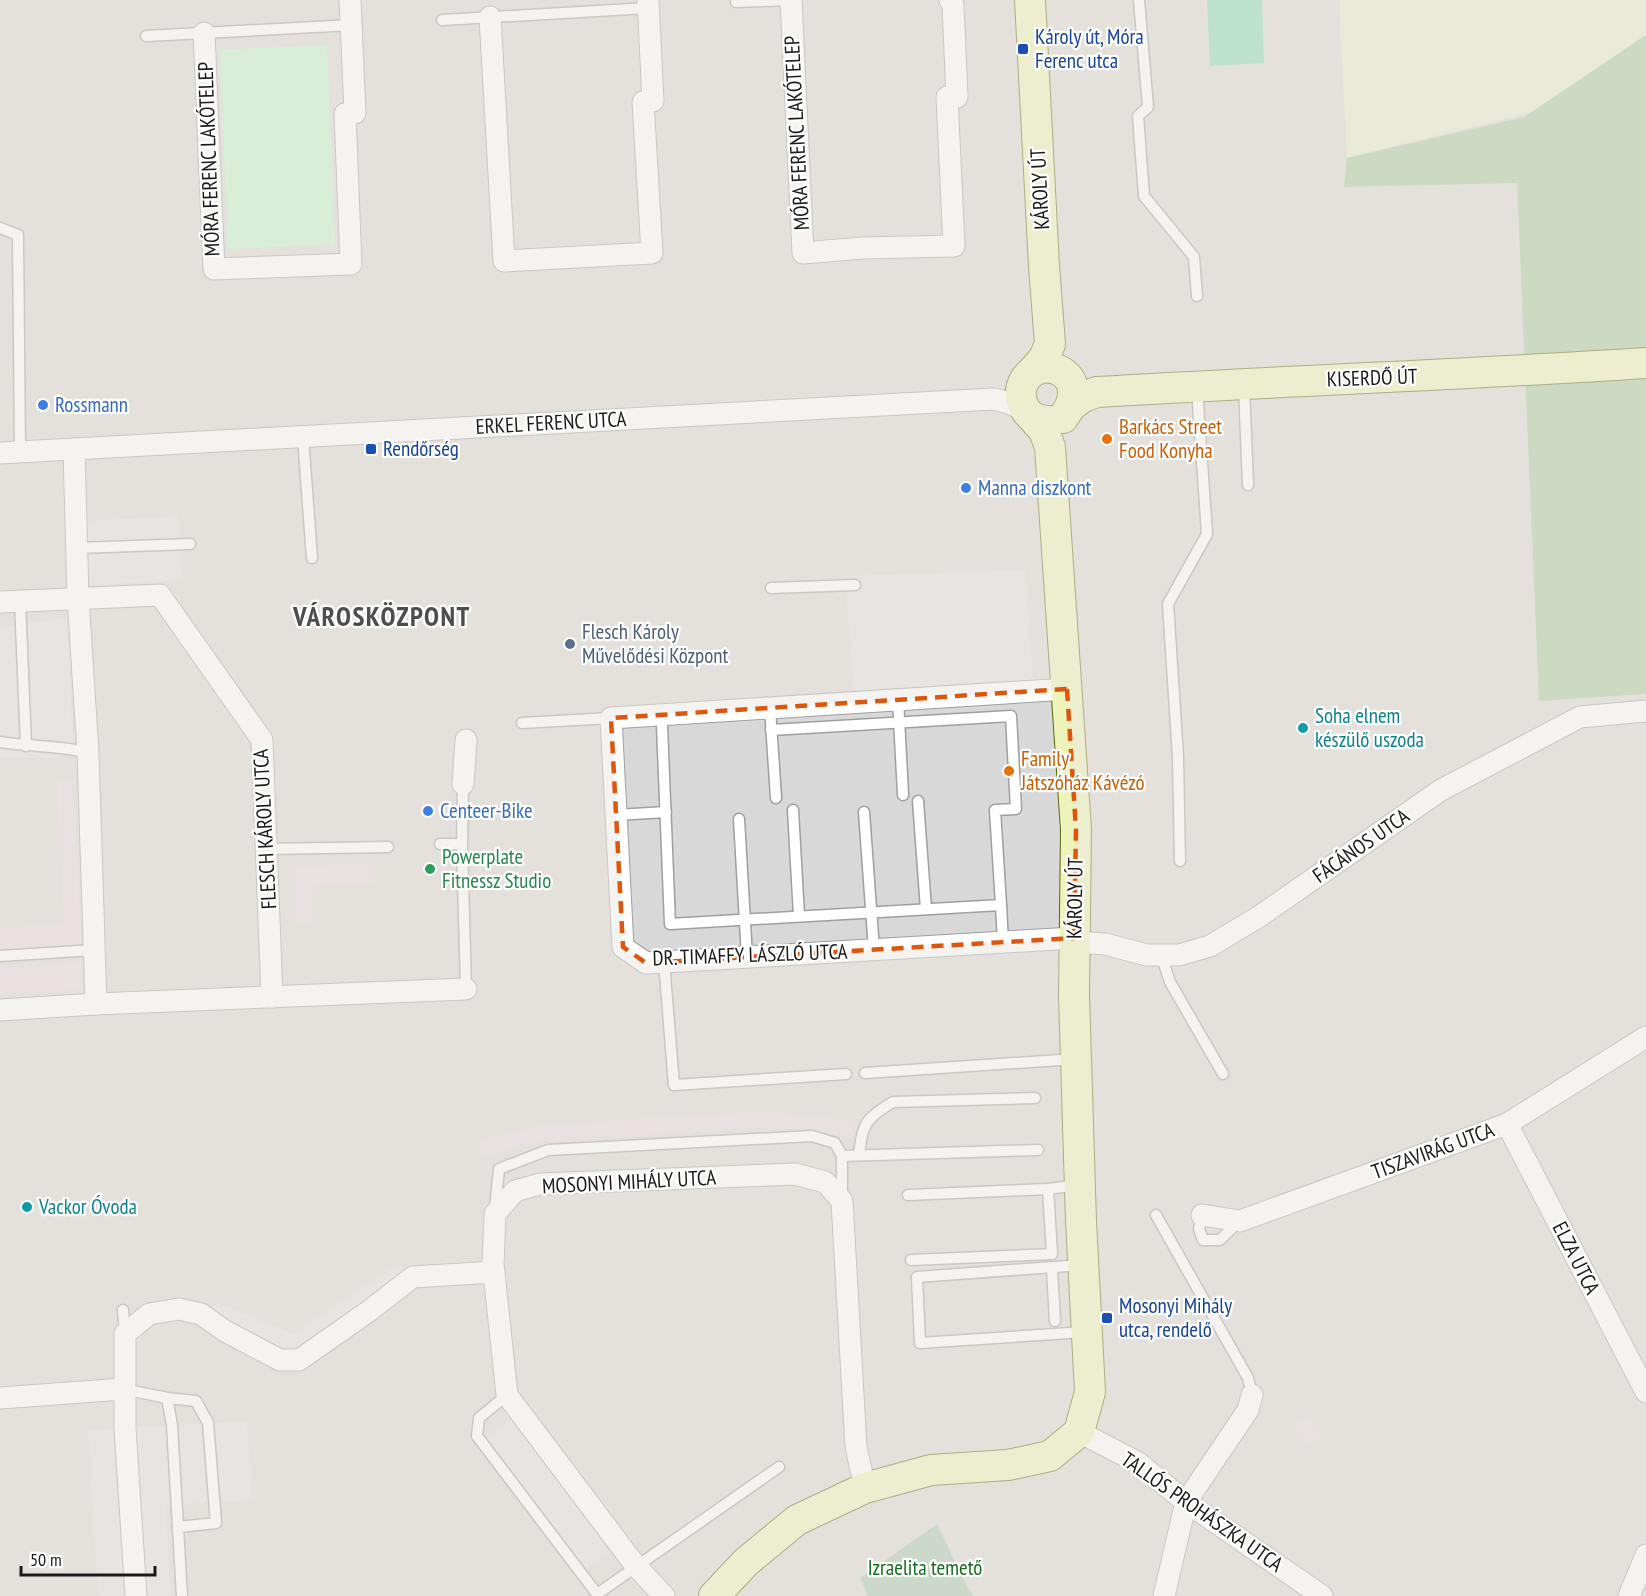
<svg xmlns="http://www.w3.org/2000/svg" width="1646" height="1596" viewBox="0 0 1646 1596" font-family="'PT Sans Narrow',sans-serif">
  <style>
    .residential { fill: #d9d8d8 }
    .industrial { fill: #e4d4e1 }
    .farmland { fill: #e6eace }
    .forest { fill: #a5c89a }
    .cemetery { fill: #a5c3aa }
    .park { fill: #c1f4c7 }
    .pitch { fill: #86d5b9 }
    .parking { fill: #dfdfdf }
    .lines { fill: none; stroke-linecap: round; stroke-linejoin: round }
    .lane-casing { stroke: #9f9f9f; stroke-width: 13 }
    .street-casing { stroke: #9f9f9f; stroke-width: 23 }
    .secondary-casing { stroke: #5a670e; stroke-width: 32 }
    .lane { stroke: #fff; stroke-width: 10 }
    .street { stroke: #fff; stroke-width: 21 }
    .secondary { stroke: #eef3b9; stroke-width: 30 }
    .marked { fill: none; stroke: #de560d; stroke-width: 4.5; stroke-dasharray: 12 8; stroke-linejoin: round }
    .transit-dot { fill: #1a4fb4; stroke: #fff; stroke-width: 2 }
    .shop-dot { fill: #3f7fe0; stroke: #fff; stroke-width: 2 }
    .food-dot { fill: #e8710a; stroke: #fff; stroke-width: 2 }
    .service-dot { fill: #5c6f8a; stroke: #fff; stroke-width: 2 }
    .culture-dot { fill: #0f9aa8; stroke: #fff; stroke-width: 2 }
    .leisure-dot { fill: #2e9e5b; stroke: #fff; stroke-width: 2 }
    .labels { text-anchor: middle; stroke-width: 4.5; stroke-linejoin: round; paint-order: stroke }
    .transit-label { font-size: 21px; fill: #164399; stroke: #fff; text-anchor: start }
    .street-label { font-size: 21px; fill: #1b1b1b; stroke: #fff }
    .shop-label { font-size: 21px; fill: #366cbe; stroke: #fff; text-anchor: start }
    .food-label { font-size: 21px; fill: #c56008; stroke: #fff; text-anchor: start }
    .service-label { font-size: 21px; fill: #4e5e75; stroke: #fff; text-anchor: start }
    .culture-label { font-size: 21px; fill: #0d838f; stroke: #fff; text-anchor: start }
    .leisure-label { font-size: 21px; fill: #27864d; stroke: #fff; text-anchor: start }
    .park-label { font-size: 21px; fill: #146e1f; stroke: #fff }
    .district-label { font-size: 27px; font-weight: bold; letter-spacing: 1.5px; fill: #4e4e4e; stroke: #fff }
  </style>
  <rect width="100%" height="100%" fill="#ece9e2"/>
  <rect class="residential" x="0" y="0" width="1646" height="1596"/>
  <g class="industrial">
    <polygon points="73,782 81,945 0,949 0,928 64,925 57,783"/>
    <polygon points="372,864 372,884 312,886 312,921 292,922 291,866"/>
    <polygon points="81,961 82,990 0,994 0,966"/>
    <polygon points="770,1111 854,1122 851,1137 775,1127 546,1141 483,1156 479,1140 544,1125"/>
    <polygon points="1310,1416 1321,1438 1305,1447 1292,1426"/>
  </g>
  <polygon class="farmland" points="1339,0 1646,0 1646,35 1532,112 1347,158"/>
  <polygon class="forest" points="1646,35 1646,694 1539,701 1517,183 1344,187 1347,158 1524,117"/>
  <polygon class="cemetery" points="937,1524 967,1587 974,1596 868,1596 860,1578"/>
  <polygon class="park" points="327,45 335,244 228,249 220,50"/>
  <polygon class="pitch" points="1207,0 1262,0 1264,63 1210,66"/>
  <g class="parking">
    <polygon points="178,516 181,580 90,585 87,521"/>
    <polygon points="1025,570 1033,680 854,691 845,576"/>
    <polygon points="67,618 73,749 58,758 0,758 0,630 20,624"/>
    <polygon points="398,1263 413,1277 299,1360 201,1314 219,1303 293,1334"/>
    <polygon points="519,1411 619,1543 581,1572 482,1443"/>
    <polygon points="247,1421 252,1500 166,1505 171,1596 98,1596 88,1430"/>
  </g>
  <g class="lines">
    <g class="lane-casing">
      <g id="lane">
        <polyline points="1139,0 1148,107 1138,116 1144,196 1194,257 1197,296"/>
        <polyline points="736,2 794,0"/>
        <polyline points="442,20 648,8"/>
        <polyline points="146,36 352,25"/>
        <polyline points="0,228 18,235 20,452"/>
        <polyline points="1244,387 1248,485"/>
        <polyline points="303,437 312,558"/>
        <polyline points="77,548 190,544"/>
        <polyline points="771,588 855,585"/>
        <polyline points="20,601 26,746"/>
        <polyline points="898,699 903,795"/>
        <polyline points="770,708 776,798"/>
        <polyline points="522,723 611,718"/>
        <polyline points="662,726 670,924 1001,905 995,810 1016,809 1011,716 771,730"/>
        <path d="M0,742c29,5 60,3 88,11"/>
        <polyline points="463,784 462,844 466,989"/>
        <polyline points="918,801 926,909"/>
        <polyline points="793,810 799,916"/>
        <polyline points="864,812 874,950"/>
        <polyline points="616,815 666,812"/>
        <polyline points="739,819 747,957"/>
        <polyline points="440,844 462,844"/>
        <polyline points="267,849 388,847"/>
        <polyline points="1180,861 1178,757 1168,604 1207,534 1197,389"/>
        <polyline points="1001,905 1003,942"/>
        <polyline points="1161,955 1170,982 1223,1074"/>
        <polyline points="0,956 94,950"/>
        <polyline points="664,962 674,1085 846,1074"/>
        <polyline points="865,1073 1075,1059"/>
        <path d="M859,1155c3,-31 7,-37 34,-53l142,-4"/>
        <polyline points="842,1156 1038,1150"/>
        <polyline points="908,1195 1048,1189 1077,1185"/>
        <polyline points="495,1209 499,1169 548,1150 812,1136 835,1143 842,1156 842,1198"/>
        <polyline points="1156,1215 1248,1378 1252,1395"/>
        <polyline points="1202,1215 1199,1229 1203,1240 1220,1240 1239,1221"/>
        <polyline points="911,1260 1052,1254 1048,1189"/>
        <polyline points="1081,1265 917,1277 920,1343 1084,1332"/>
        <polyline points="1052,1269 1055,1321"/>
        <polyline points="123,1310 125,1333"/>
        <polyline points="123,1389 167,1398 172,1425 182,1596"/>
        <polyline points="507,1395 479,1418 477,1436 597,1594 779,1467"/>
        <polyline points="167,1398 196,1401 208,1423 216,1523 178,1527"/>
      </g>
    </g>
    <g class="street-casing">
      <g id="street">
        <polyline points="791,0 803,253 863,248 954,246 947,97 957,97 953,5 950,0"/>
        <polyline points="490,17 504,261 652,253 643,102 653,101 648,0"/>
        <polyline points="204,33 214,269 351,264 345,114 355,113 350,0"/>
        <polyline points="74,449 78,598 88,753 96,1004"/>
        <polyline points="0,453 994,399 1009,403 1026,411"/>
        <polyline points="0,602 160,595 262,740 272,997"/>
        <polyline points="1067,689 611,718 623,947 646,963 1074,938"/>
        <polyline points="463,784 466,740"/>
        <polyline points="1074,942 1105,944 1147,955 1179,955 1210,946 1260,916 1441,790 1580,717 1646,711"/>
        <polyline points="0,1010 96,1004 466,989"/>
        <polyline points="1507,1124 1646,1392"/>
        <polyline points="1202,1215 1240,1221 1507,1124 1646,1037"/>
        <polyline points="0,1398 123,1389"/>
        <polyline points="1079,1432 1137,1462 1186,1502 1322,1596"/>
        <polyline points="136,1596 125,1428 125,1334 149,1314 179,1309 201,1314 225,1331 280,1360 299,1360 369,1311 413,1277 494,1272"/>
        <polyline points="664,1596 635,1565 507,1395 493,1264 495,1214 515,1191 540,1184 795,1174 825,1182 842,1201 856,1447 865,1488"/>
        <polyline points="1164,1596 1186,1502 1248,1410 1252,1395"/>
        <polyline points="1629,1596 1646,1555"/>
      </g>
    </g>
    <g class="secondary-casing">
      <g id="secondary">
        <polyline points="1030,0 1044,266 1050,344 1044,358 1032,372"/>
        <path d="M1072,405l11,-8 14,-5c183,-11 366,-17 549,-29"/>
        <path d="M1050,421c-12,0 -22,-4 -27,-16 -3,-7 -3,-15 0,-22 16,-33 73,-9 40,35"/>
        <polyline points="714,1596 746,1562 797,1520 865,1488 931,1470 1008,1465 1050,1456 1079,1432 1090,1392 1081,1221 1074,995 1076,830 1050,447 1044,431 1032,417"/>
      </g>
    </g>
    <use href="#lane" class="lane"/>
    <use href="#street" class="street"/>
    <use href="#secondary" class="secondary"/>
  </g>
  <path d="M0 0H1646V1596H0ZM1067,689l9,141 -2,108 -428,25 -23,-16 -12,-229z" fill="#ece9e2" fill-opacity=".55" fill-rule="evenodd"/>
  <path class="marked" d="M1067,689l9,141 -2,108 -428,25 -23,-16 -12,-229z"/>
  <g class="transit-dot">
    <rect x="1017" y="43" width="12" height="12" rx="3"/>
    <rect x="365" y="443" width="12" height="12" rx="3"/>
    <rect x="1101" y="1312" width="12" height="12" rx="3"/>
  </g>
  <g class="shop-dot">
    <circle cx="43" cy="405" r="6"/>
    <circle cx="966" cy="488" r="6"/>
    <circle cx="428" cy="811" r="6"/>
  </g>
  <g class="food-dot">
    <circle cx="1107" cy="439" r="6"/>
    <circle cx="1009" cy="771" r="6"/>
  </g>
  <circle class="service-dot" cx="570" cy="644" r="6"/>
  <g class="culture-dot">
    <circle cx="1303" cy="728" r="6"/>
    <circle cx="27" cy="1207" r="6"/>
  </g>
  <circle class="leisure-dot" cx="430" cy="869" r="6"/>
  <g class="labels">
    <g class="transit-label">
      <text x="1035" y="44">Károly út, Móra<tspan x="1035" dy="24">Ferenc utca</tspan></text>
      <text x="383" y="456">Rendőrség</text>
      <text x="1119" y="1313">Mosonyi Mihály<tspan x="1119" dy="24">utca, rendelő</tspan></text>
    </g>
    <g class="street-label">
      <text transform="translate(797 133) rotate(-93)" y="7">MÓRA FERENC LAKÓTELEP</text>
      <text transform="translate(209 159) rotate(-92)" y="7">MÓRA FERENC LAKÓTELEP</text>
      <text transform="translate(1040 189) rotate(-93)" y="7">KÁROLY ÚT</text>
      <text transform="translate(1372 378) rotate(-2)" y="7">KISERDŐ ÚT</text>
      <text transform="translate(551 423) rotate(-3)" y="7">ERKEL FERENC UTCA</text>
      <text transform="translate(265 829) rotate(-93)" y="7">FLESCH KÁROLY UTCA</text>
      <text transform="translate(1361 846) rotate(-35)" y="7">FÁCÁNOS UTCA</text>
      <text transform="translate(1075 898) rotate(-89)" y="7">KÁROLY ÚT</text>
      <text transform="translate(750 955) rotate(-2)" y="7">DR. TIMAFFY LÁSZLÓ UTCA</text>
      <text transform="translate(1433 1151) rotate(-20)" y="7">TISZAVIRÁG UTCA</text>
      <text transform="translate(629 1182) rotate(-3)" y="7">MOSONYI MIHÁLY UTCA</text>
      <text transform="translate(1576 1258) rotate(63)" y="7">ELZA UTCA</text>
      <text transform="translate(1202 1512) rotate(35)" y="7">TALLÓS PROHÁSZKA UTCA</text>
    </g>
    <g class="shop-label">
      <text x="55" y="412">Rossmann</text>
      <text x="978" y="495">Manna diszkont</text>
      <text x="440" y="818">Centeer-Bike</text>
    </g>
    <g class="food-label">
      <text x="1119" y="434">Barkács Street<tspan x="1119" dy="24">Food Konyha</tspan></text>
      <text x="1021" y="766">Family<tspan x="1021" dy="24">Játszóház Kávézó</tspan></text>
    </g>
    <g class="service-label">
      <text x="582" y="639">Flesch Károly<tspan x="582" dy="24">Művelődési Központ</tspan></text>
    </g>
    <g class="culture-label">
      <text x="1315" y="723">Soha elnem<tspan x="1315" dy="24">készülő uszoda</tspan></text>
      <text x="39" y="1214">Vackor Óvoda</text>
    </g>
    <g class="leisure-label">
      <text x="442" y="864">Powerplate<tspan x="442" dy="24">Fitnessz Studio</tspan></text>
    </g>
    <g class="park-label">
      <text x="925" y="1575">Izraelita temető</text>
    </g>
    <g class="district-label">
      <text x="382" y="626">VÁROSKÖZPONT</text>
    </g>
  </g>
  <path d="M21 1566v9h134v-9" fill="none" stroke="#1b1b1b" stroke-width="3"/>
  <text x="30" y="1566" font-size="18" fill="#1b1b1b" stroke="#ffffff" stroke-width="4.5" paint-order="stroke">50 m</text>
</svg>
